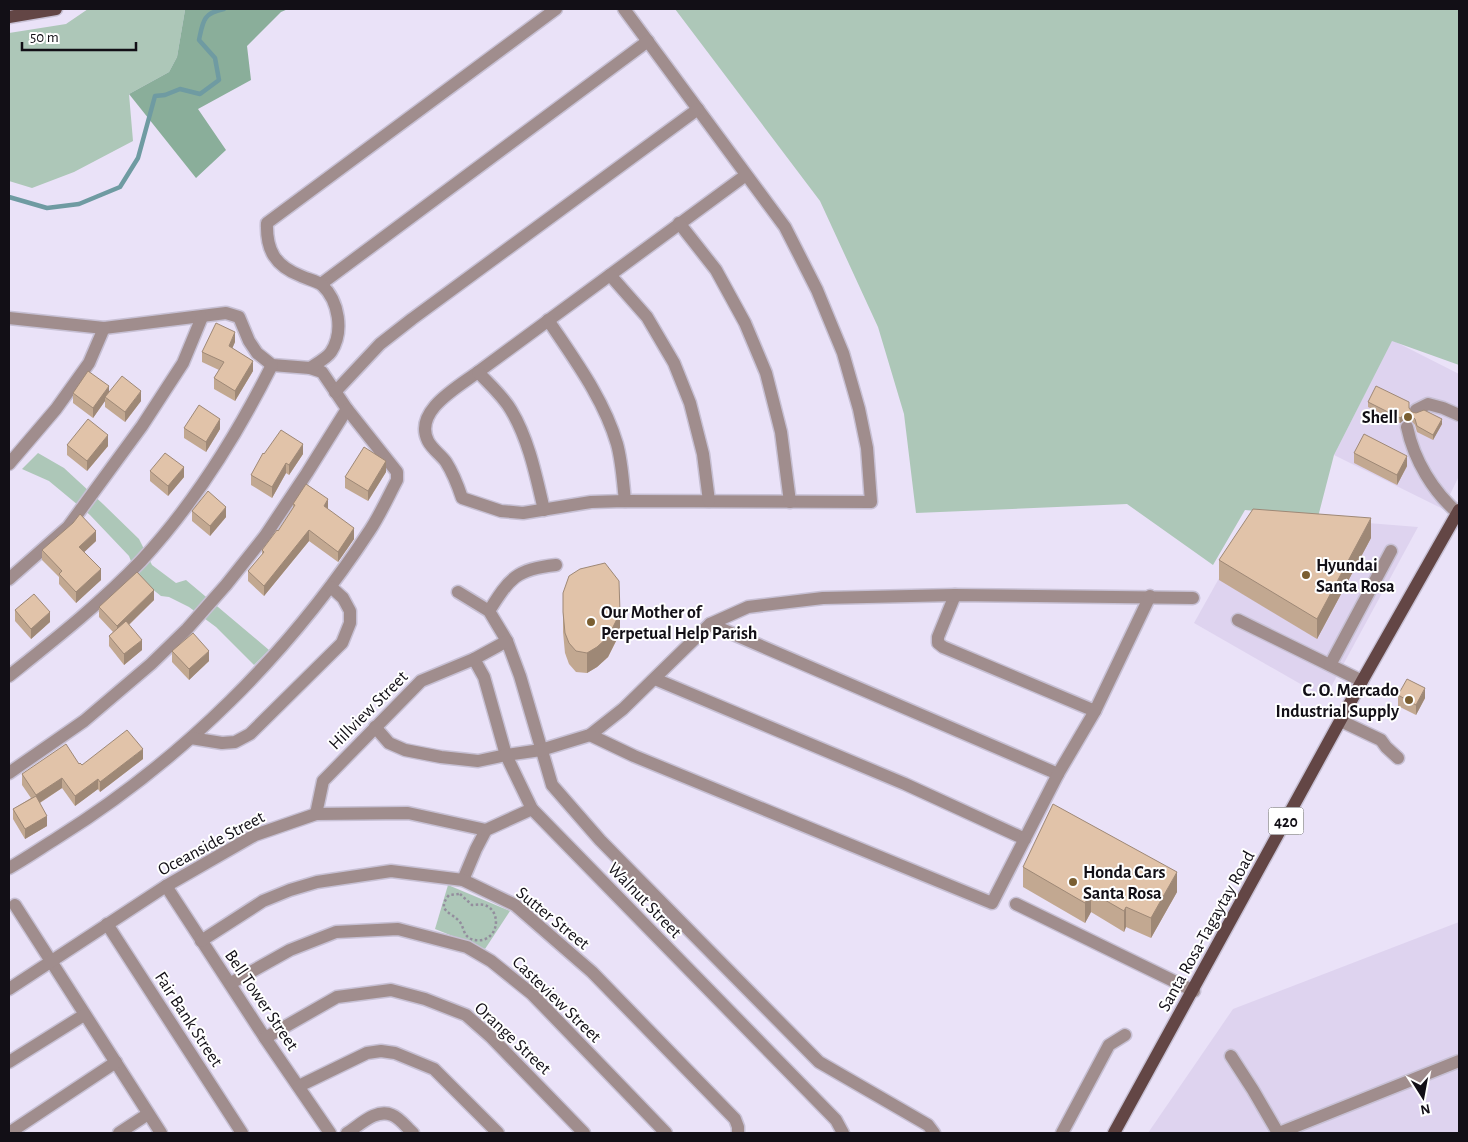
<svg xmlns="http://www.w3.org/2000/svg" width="1468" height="1142" viewBox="0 0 1468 1142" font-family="'Alegreya Sans',sans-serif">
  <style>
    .built { fill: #ded3ef }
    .green { fill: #adc7b8 }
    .forest { fill: #8aae9a }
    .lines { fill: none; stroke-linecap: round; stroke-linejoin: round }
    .stream { stroke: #6f9ba2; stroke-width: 4.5 }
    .minor-casing { stroke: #c7c0d4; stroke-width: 15 }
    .major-casing { stroke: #c7c0d4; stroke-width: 15 }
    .path { stroke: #938d9d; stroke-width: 2.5; stroke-dasharray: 2.5 2.5; stroke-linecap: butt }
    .minor { stroke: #a08d8d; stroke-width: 12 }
    .major { stroke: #634645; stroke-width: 12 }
    .wall { fill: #c2a891 }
    .shaded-wall { fill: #9e8876 }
    .building { fill: #e1c3a9; stroke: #9e8876 }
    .poi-dot { fill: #7a5e31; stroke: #fff; stroke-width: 2 }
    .labels { text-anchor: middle; stroke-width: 4; stroke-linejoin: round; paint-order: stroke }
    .shield { fill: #fff; stroke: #59575c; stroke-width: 1 }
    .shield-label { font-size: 16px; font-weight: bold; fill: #120f16 }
    .poi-label { font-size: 18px; font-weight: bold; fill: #120f16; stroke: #fff; text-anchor: start }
    .street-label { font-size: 18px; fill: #120f16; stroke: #fff }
  </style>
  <rect width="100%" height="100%" fill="#eae2f8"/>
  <g class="built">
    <polygon points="1392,340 1459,374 1459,476 1443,509 1334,455"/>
    <polygon points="1255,514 1418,527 1325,698 1194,623"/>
    <polygon points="1459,922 1459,1133 1148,1133 1233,1009"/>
  </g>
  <g class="green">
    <polygon points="88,9 188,9 185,10 177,57 169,72 129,94 133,141 74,172 32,188 9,181 9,33 66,24"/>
    <polygon points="675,9 1459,9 1459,365 1392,341 1334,455 1318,517 1245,510 1213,565 1127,504 916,513 904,414 878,327 820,201"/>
    <polygon points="38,453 64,468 103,504 139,539 152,565 176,583 186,580 269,650 254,665 216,627 189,607 169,597 161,596 137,577 129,556 90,515 49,481 22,469"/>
    <polygon points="448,885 510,911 485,949 435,929"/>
  </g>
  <polygon class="forest" points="188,9 288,9 281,12 247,46 251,80 198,109 226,150 196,178 129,94 169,72 177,57 185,10"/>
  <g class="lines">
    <path class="stream" d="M9,197l38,11 32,-4 41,-17 18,-29 17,-62 10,-1 15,-6 20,5 19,-14 -4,-22 -16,-18c4,-19 4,-27 25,-31"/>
    <g class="minor-casing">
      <g id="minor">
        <path d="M624,9l161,218 32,63 26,63 16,56 8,39 4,54 -246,-1 -34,1 -68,11 -22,-2 -39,-13c-4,-12 -9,-25 -16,-36 -5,-7 -14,-13 -18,-21 -15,-30 30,-54 50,-69l268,-197"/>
        <polyline points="679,223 716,270 745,323 766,373 781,432 790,502"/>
        <polyline points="610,275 647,317 674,363 690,403 703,454 709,501"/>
        <polyline points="321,284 648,41"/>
        <path d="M9,318l95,10 122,-15 13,4 10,24 8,12 15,12 38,3 12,4 25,37 50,63v8c-9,17 -17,35 -27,50 -81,124 -188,230 -313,308 -16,10 -32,21 -48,30"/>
        <path d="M548,320c26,39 56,79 69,124 5,18 6,39 8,57"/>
        <path d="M310,368c6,-4 17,-10 21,-16 13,-20 8,-51 -9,-67 -5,-4 -15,-6 -21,-9 -26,-10 -35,-26 -34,-53l289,-214"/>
        <path d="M478,372c11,12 25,24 33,38 18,30 25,66 33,100"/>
        <polyline points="335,392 380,344 412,319 698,109"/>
        <polyline points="1416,410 1428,404 1443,408 1459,415"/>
        <path d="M1407,427c7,33 26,65 52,87"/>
        <polyline points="9,464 56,409 89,363 104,328"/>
        <polyline points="9,579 68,527 142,426 183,363 202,317"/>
        <polyline points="458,592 489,611 507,641 520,676 552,785 600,840 819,1062 928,1125 934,1133"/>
        <polyline points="955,595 938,637 938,643 943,647 1095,711"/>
        <path d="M489,611c21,-33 27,-42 67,-46"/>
        <polyline points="1238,620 1362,681"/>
        <polyline points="710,624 1058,774"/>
        <polyline points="474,659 484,677 506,755 532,809 836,1120 843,1133"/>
        <polyline points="1330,665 1391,551"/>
        <path d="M9,676c45,-36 92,-73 132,-115 53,-57 96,-126 131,-196"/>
        <polyline points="655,679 905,784 1025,839"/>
        <polyline points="1341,721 1381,740 1386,747 1398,758"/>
        <polyline points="375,727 389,743 405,750 441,757 478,761 506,755 541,750 590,735 623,709 710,624 748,607 823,598 955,595 1193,598"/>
        <polyline points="590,735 634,756 992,903 1058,774 1095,711 1150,596"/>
        <polyline points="191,738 222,743 235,742 250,734 342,643 350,623 350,611 343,598 331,587"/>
        <polyline points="9,773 84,721 151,664 187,629 226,585 265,536 307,473 347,409"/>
        <polyline points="316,814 323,781 421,681 474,659 507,641"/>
        <polyline points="463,880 476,849 486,830 532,809"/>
        <polyline points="166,886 265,1038 330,1133"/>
        <polyline points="1016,904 1194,991"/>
        <polyline points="15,905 161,1133"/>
        <polyline points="107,924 242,1133"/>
        <polyline points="201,941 263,901 290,890 317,882 391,871 463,880 515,905 592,972 735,1119 738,1127 738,1133"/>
        <polyline points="231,983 290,950 336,932 398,929 467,947 491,961 532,994 666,1133"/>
        <polyline points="9,989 166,886 255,835 316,814 408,813 486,830"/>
        <polyline points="265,1038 337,997 391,990 425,999 466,1015 491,1037 584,1133"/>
        <polyline points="1231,1056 1253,1090 1278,1133"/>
        <polyline points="9,1062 84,1015"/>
        <polyline points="299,1086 367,1053 381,1051 395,1053 434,1069 498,1133"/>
        <polyline points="9,1133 116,1062"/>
        <polyline points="119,1133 148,1114"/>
        <path d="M347,1133c13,-8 29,-25 45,-18 8,3 15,13 21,18"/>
        <polyline points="1062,1133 1109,1045 1125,1035"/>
        <polyline points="1279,1133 1459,1061"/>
      </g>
    </g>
    <g class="major-casing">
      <g id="major">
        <polyline points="9,17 56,9"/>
        <polyline points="1114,1133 1362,681 1459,510"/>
      </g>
    </g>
    <path class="path" d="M460,894l12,11c4,0 8,-1 12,0 13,3 16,22 6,31 -6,6 -19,6 -24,-1 -3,-4 -3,-10 -7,-14 -8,-9 -23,-10 -10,-26z"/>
    <use href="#minor" class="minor"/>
    <use href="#major" class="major"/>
  </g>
  <g class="wall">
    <polygon points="235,342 232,348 253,371 235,401 214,389 214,378 219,370 202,362 202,352"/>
    <polygon points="109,392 141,401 125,422 105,407 105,401 93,418 73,403 73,393"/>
    <polygon points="1368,402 1409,408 1412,412 1442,424 1433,440 1417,432 1415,425 1410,419 1405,419 1400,423 1368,407"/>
    <polygon points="184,428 220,429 206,452 184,438"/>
    <polygon points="67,445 108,446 87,471 67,455"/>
    <polygon points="1354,453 1407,466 1397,485 1354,463"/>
    <polygon points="264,454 303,454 289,475 286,473 272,498 251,485 251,475"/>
    <polygon points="150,471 184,477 168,496 150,481"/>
    <polygon points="386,472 368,501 345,488 345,477"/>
    <polygon points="293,504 328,510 354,539 338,562 309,541 264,596 248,581 248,571 262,555 262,550 278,531 293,508"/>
    <polygon points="192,511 226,517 210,536 192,521"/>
    <polygon points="1371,538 1317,639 1219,580 1219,560"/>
    <polygon points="96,541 84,552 101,580 76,603 59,584 59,577 42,560 42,550"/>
    <polygon points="563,593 620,633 608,657 597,667 587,673 576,672 569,664 565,653 563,632"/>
    <polygon points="154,600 129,625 142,650 124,665 109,646 109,636 113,632 99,617 99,607"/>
    <polygon points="15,610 50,622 31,639 15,621"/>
    <polygon points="172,651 209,661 189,680 172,662"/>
    <polygon points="1398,695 1425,698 1416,715 1398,706"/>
    <polygon points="143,759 100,792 98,789 75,806 62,788 40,803 47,826 25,839 13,819 13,809 31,798 22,785 22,774 79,764 82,765"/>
    <polygon points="1023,867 1177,892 1151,938 1126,927 1124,932 1091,912 1085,923 1023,887"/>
  </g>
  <g class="shaded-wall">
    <polygon points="235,332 235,342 229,356 229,346"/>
    <polygon points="253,361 253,371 235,401 235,391"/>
    <polygon points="109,386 109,396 105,397 105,401 93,418 93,408"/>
    <polygon points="141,391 141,401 125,422 125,412"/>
    <polygon points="1405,414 1405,419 1400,423 1400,418"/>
    <polygon points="220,419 220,429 206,452 206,442"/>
    <polygon points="1442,419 1442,424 1433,440 1433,435"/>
    <polygon points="108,435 108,446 87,471 87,461"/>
    <polygon points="303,444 303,454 289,475 289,465"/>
    <polygon points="1407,456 1407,466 1397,485 1397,475"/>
    <polygon points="386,461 386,472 368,501 368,491"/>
    <polygon points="286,463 286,473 272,498 272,487"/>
    <polygon points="184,467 184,477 168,496 168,486"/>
    <polygon points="328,499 328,510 324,506"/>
    <polygon points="226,507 226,517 210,536 210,526"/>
    <polygon points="1371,518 1371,538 1317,639 1317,619"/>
    <polygon points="354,528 354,539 338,562 338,552"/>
    <polygon points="309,530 309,541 264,596 264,586"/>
    <polygon points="96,531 96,541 79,557 79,547"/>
    <polygon points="101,569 101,580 76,603 76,592"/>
    <polygon points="154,590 154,600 117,636 117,626"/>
    <polygon points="50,612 50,622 31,639 31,629"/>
    <polygon points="620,613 620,633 608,657 597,667 587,673 587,653"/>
    <polygon points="142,640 142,650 124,665 124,654"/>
    <polygon points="209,651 209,661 189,680 189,669"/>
    <polygon points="1425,688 1425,698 1416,715 1416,705"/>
    <polygon points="143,749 143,759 100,792 100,782"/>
    <polygon points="62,778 62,788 36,805 36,795"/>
    <polygon points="98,779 98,789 75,806 75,796"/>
    <polygon points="47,816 47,826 25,839 25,829"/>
    <polygon points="1177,872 1177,892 1151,938 1151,918"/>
    <polygon points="1091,892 1091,912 1085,923 1085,903"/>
    <polygon points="1126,907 1126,927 1124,932 1124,911"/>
  </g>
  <g class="building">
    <polygon points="216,323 235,332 229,346 253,361 235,391 214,378 224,362 202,352"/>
    <polygon points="88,371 109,386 93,408 73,393"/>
    <polygon points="122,376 141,391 125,412 105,397"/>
    <polygon points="1376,386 1409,402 1409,408 1412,412 1416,413 1424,410 1442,419 1433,435 1417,426 1415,419 1410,414 1405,414 1400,418 1368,402"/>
    <polygon points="199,405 220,419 206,442 184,428"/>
    <polygon points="88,419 108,435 87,461 67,445"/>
    <polygon points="281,430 303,444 289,465 286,463 272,487 251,475 263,453 264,454"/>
    <polygon points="1364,434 1407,456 1397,475 1354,453"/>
    <polygon points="364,447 386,461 368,491 345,477"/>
    <polygon points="165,453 184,467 168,486 150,471"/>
    <polygon points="306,484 328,499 324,506 354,528 338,552 309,530 264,586 248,571 264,552 262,550 277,530 278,531 295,505 293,504"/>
    <polygon points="208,491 226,507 210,526 192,511"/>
    <polygon points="1253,509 1371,518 1317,619 1219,560"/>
    <polygon points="80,514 96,531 79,547 101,569 76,592 59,574 62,571 42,550 73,523"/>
    <polygon points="605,563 619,581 620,613 608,637 597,647 587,653 576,651 569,643 565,633 563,612 563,593 569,576 580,569"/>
    <polygon points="137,572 154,590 117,626 99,607"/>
    <polygon points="34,594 50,612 31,629 15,610"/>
    <polygon points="126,621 142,640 124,654 109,636"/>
    <polygon points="193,633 209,651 189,669 172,651"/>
    <polygon points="1407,679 1425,688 1416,705 1398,695"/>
    <polygon points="127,730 143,749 100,782 98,779 75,796 62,778 36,795 22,774 66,744 79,764 80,763 82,765"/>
    <polygon points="36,796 47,816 25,829 13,809"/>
    <polygon points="1053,804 1177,872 1151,918 1126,907 1124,911 1091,892 1085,903 1023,867"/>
  </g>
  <g class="poi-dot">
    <circle cx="1408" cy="417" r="5"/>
    <circle cx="1306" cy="575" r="5"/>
    <circle cx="591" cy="622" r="5"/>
    <circle cx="1409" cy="700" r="5"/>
    <circle cx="1073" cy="882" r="5"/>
  </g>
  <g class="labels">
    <rect class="shield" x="1268.5" y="807.5" width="35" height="27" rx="4"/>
    <g class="shield-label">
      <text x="1286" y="827">420</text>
    </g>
    <g class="poi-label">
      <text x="1398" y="423" text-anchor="end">Shell</text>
      <text x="1316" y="571">Hyundai<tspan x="1316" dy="21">Santa Rosa</tspan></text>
      <text x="601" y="618">Our Mother of<tspan x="601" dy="21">Perpetual Help Parish</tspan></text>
      <text x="1399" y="696" text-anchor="end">C. O. Mercado<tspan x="1399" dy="21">Industrial Supply</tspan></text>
      <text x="1083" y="878">Honda Cars<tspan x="1083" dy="21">Santa Rosa</tspan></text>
    </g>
    <g class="street-label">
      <text transform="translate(368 710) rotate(-45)" y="6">Hillview Street</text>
      <text transform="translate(211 843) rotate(-28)" y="6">Oceanside Street</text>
      <text transform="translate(645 900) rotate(46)" y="6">Walnut Street</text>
      <text transform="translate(553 918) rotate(39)" y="6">Sutter Street</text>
      <text transform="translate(1206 931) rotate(-61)" y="6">Santa Rosa-Tagaytay Road</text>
      <text transform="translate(557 999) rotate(44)" y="6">Casteview Street</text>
      <text transform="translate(262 1000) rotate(56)" y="6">Bell Tower Street</text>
      <text transform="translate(189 1019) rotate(57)" y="6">Fair Bank Street</text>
      <text transform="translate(513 1038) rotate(43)" y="6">Orange Street</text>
    </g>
  </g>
  <rect width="1468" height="1142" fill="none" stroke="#120f16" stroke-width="20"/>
  <g transform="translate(1423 1097) rotate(169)" stroke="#ffffff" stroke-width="4" paint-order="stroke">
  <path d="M0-4L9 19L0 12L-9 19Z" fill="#120f16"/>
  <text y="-8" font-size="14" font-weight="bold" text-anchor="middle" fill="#120f16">N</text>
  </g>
  <path d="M22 42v8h114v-8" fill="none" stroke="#120f16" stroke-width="2.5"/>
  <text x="30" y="42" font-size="15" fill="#120f16" stroke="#ffffff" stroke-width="4" paint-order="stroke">50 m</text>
</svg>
